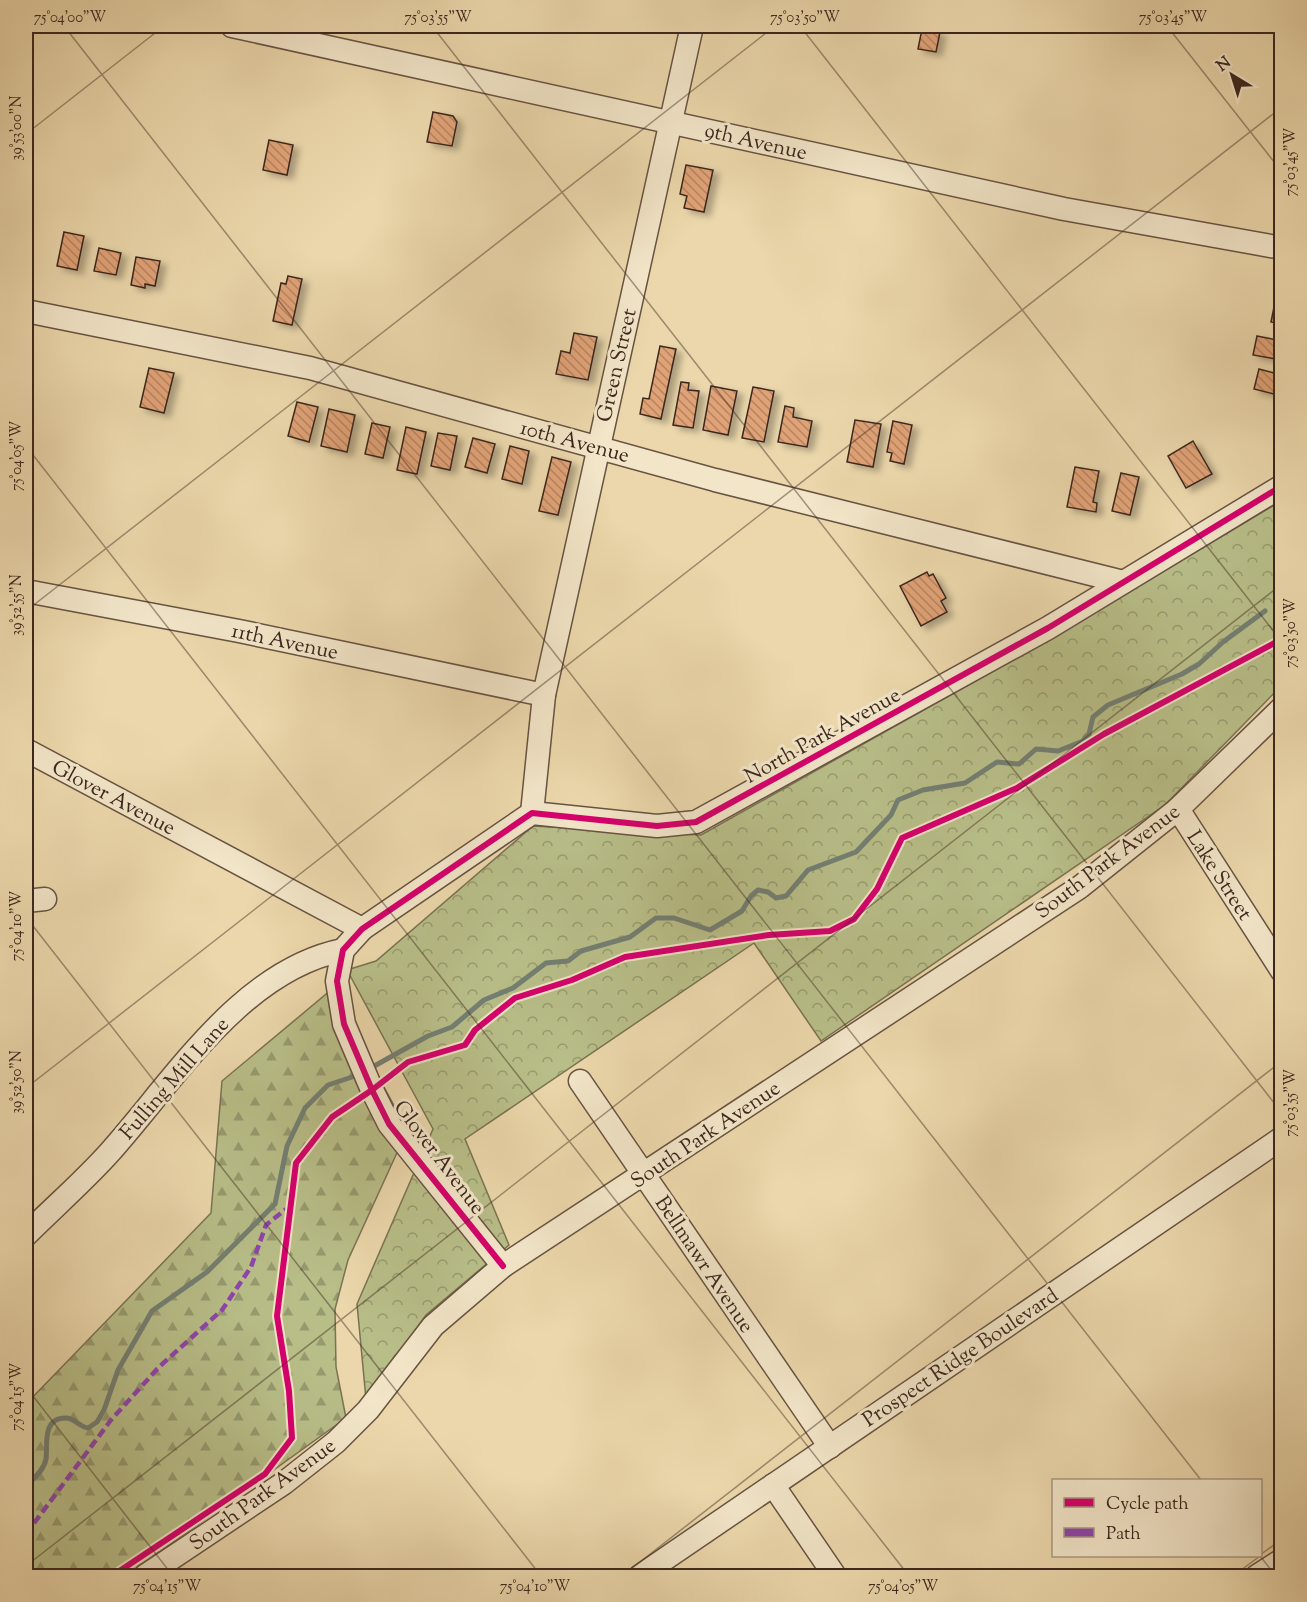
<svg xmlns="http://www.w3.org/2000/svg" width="1307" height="1602" viewBox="0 0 1307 1602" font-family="'Sorts Mill Goudy',serif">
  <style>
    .forest { fill: url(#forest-firs); stroke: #7a7253; stroke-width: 1.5 }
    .park { fill: url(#park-crowns); stroke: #7a7253; stroke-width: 1.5 }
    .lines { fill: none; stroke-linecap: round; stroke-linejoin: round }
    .stream { stroke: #737f73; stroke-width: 5 }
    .building { fill: url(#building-back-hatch); stroke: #3c271e; stroke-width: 1.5; filter: url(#shadow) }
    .minor-casing { stroke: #685341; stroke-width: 25 }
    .minor { stroke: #f2e5c8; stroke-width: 22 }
    .quiet { stroke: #8e44ad; stroke-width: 4.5; stroke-dasharray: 9 4.5; stroke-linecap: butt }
    .cycleway-casing { stroke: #f2e5c8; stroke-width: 10 }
    .cycleway { stroke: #d6006c; stroke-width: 6 }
    .ticks { fill: none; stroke: #3c271e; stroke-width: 1.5; stroke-opacity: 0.45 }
    .labels { text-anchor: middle; stroke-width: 6; stroke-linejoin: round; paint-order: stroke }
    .street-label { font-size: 21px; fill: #3c271e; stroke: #f2e5c8 }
    .neatline { fill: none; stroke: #3c271e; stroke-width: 2 }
    .ticks-label { font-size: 15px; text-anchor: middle; fill: #3c271e }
  </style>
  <defs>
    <pattern id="forest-firs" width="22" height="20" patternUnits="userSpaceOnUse" patternTransform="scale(1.5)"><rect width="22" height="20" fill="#b8be88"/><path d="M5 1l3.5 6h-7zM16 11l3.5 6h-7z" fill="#979a6f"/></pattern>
    <pattern id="park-crowns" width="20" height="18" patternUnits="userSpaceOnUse" patternTransform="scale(1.5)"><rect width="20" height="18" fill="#b8be88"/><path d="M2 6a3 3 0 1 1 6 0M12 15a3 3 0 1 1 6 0" fill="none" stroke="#979a6f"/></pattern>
    <pattern id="building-back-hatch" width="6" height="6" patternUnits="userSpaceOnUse" patternTransform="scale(1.5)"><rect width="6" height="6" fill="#e0a277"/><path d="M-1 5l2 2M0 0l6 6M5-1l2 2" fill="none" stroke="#b78461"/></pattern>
    <filter id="shadow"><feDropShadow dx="6" dy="4" stdDeviation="3" flood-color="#0004"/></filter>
  </defs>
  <rect width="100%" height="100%" fill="#ebd7ab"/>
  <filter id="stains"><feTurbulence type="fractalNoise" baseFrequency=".00333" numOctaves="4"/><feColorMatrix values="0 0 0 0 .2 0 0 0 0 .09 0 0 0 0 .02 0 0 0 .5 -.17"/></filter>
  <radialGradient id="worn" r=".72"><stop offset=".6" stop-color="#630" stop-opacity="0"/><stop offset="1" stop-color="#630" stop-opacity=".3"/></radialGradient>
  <polygon class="forest" points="331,990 397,1111 401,1144 348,1260 335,1309 336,1367 346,1418 126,1576 26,1576 26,1404 211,1213 222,1081"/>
  <polygon class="park" points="1281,501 1281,686 1165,805 821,1041 754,943 465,1139 509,1245 426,1315 366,1399 357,1304 433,1129 347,970 376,961 533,826 701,835 1045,642"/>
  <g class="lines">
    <g class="stream">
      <polyline points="369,1069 428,1036 452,1027 484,1000 513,988 546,963 568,961 581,951 630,937 656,918 674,918 710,930 742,911 751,896 758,890 768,892 776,898 786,896 808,870 856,852 891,815 898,800 923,790 965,783 997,762 1019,764 1036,749 1058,751 1083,741 1089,734 1093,717 1108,705 1182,674 1199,664 1223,642 1265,611"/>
      <path d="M26,1485c8,-6 18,-15 20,-26 2,-13 -5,-42 21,-41 8,1 13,9 21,10l9,-6 7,-12 14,-40 34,-59 55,-39 68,-68 12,-58 18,-38 23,-23 30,-10"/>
    </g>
  </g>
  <g class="building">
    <polygon points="922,29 940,32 936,52 918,49"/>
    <polygon points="433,112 453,116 457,122 452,146 427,142"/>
    <polygon points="269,140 293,145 287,175 263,170"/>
    <polygon points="686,165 713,170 704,212 684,208 687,196 680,194"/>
    <polygon points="64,232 84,236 77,270 57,266"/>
    <polygon points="99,248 121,253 116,275 94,271"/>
    <polygon points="136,257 160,261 155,286 145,284 145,288 131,285"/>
    <polygon points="288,276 302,279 292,325 273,321 281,283 286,284"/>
    <polygon points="1276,297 1282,298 1282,324 1271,322"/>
    <polygon points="574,333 597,337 588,380 556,374 561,351 570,353"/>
    <polygon points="1257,336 1282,341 1282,360 1253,355"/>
    <polygon points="660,346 676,349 661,419 640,414 643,398 649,399"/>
    <polygon points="149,368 174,373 164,413 140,407"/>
    <polygon points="1259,369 1282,375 1282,396 1254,389"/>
    <polygon points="681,382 689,383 688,390 699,391 693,428 673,425"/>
    <polygon points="711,386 737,391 728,435 703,430"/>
    <polygon points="753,387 774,391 764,442 742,438"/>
    <polygon points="297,402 318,407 309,442 288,436"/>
    <polygon points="785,406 794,408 793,417 812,421 807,447 778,442"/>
    <polygon points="329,409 355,415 347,452 321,446"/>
    <polygon points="855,420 881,424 873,467 847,462"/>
    <polygon points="893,421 912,425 904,464 890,461 892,453 887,452"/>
    <polygon points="372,423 390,427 383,458 365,454"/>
    <polygon points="406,427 426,432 417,474 397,470"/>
    <polygon points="438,433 457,436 450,470 431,466"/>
    <polygon points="473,438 495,444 487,473 465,467"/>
    <polygon points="1193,441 1212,474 1186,488 1168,456"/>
    <polygon points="510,446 529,451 522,484 502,479"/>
    <polygon points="552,457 571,462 558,515 539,511"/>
    <polygon points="1075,467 1099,471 1093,502 1097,503 1096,512 1067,507"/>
    <polygon points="1121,473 1139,477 1130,515 1112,511"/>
    <polygon points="927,572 929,576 933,574 946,598 941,601 947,612 921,626 900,586"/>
  </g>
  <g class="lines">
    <g class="minor-casing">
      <g id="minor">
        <polyline points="232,26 1064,209 1282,248"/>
        <polyline points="26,311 310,368 715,480 1123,582"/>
        <polyline points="26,591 239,631 544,695"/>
        <polyline points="26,750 362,929"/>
        <polyline points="1178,809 1282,971"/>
        <polyline points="532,813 544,695 692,26"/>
        <polyline points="26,901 45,899"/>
        <polyline points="580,1081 830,1447"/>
        <path d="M26,1235c28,-28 58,-54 84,-83 65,-73 132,-182 233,-202"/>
        <polyline points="503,1266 389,1124 372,1090 344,1024 337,981 343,950 362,929 532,813 657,826 696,822 1048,628 1282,486"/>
        <polyline points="773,1485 835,1576"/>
        <polyline points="145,1576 284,1483 336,1442 368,1410 433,1326 503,1266 1080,887 1178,809 1282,708"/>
        <polyline points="640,1576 1282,1138"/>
        <polyline points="1257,1576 1282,1560"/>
      </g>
    </g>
    <use href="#minor" class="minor"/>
    <polyline class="quiet" points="26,1534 111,1420 159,1367 222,1310 251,1267 266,1225 286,1209"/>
    <g class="cycleway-casing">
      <g id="cycleway">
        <polyline points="503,1266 389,1124 372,1090 344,1024 337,981 343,950 362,929 532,813 657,826 696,822 1048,628 1282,486"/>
        <polyline points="112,1576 265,1474 292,1438 289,1391 277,1316 296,1163 332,1117 372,1090 408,1062 465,1045 475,1030 515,998 572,980 625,957 769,935 830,931 854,919 877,889 902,838 1017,788 1104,734 1282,639"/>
      </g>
    </g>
    <use href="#cycleway" class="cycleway"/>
  </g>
  <path class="ticks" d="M64,26l1137,1454M432,26l850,1087M800,26l482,616M1167,26l115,146M26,134l138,-108M26,446l883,1130M26,611l749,-585M26,917l515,659M26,1088l1256,-981M26,1387l147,189M1260,1555l22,-16M1260,1556l16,20M26,1566l1256,-982M622,1576l660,-515M1233,1576l27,-20"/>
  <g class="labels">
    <g class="street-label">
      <text transform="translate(756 141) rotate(13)" y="7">9th Avenue</text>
      <text transform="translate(616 365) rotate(-77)" y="7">Green Street</text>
      <text transform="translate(575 441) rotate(15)" y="7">10th Avenue</text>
      <text transform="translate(285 641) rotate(12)" y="7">11th Avenue</text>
      <text transform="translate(822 735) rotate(-29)" y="7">North Park Avenue</text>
      <text transform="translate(114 797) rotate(28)" y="7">Glover Avenue</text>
      <text transform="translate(1107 861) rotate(-37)" y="7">South Park Avenue</text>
      <text transform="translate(1220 875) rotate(57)" y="7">Lake Street</text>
      <text transform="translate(174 1078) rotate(-49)" y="7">Fulling Mill Lane</text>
      <text transform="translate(705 1134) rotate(-34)" y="7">South Park Avenue</text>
      <text transform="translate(440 1157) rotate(53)" y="7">Glover Avenue</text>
      <text transform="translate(705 1264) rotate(56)" y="7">Bellmawr Avenue</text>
      <text transform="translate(960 1357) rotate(-34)" y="7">Prospect Ridge Boulevard</text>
      <text transform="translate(262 1494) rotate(-36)" y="7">South Park Avenue</text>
    </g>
  </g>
  <rect width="1307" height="1602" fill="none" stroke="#ebd7ab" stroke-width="66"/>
  <rect x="1052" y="1479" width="210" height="78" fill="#f2e5c8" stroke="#a99984" stroke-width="1.5"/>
  <rect x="1064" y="1498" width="30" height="9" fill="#d6006c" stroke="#a99984" stroke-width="1.5"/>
  <text x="1106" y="1509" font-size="18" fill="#3c271e">Cycle path</text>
  <rect x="1064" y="1528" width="30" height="9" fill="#8e44ad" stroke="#a99984" stroke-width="1.5"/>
  <text x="1106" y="1539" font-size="18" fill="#3c271e">Path</text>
  <g transform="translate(1232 75) rotate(322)" stroke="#f2e5c8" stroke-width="4.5" paint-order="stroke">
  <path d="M0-4.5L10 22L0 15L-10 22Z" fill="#3c271e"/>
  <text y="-9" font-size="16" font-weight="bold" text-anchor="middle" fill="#3c271e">N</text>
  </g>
  <rect x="33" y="33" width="1241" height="1536" class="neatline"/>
  <g class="ticks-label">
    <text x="70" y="22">75°04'00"W</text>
    <text x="438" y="22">75°03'55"W</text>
    <text x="805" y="22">75°03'50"W</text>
    <text x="1173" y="22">75°03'45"W</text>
    <text transform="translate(16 128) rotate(-90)" y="5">39°53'00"N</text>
    <text transform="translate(1290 162) rotate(-90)" y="5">75°03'45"W</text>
    <text transform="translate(16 456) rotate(-90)" y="5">75°04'05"W</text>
    <text transform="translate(16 605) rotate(-90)" y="5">39°52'55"N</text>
    <text transform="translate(1290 633) rotate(-90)" y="5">75°03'50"W</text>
    <text transform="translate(16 926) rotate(-90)" y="5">75°04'10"W</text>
    <text transform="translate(16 1082) rotate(-90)" y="5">39°52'50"N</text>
    <text transform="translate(1290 1103) rotate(-90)" y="5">75°03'55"W</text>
    <text transform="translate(16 1397) rotate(-90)" y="5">75°04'15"W</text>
    <text x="167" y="1591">75°04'15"W</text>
    <text x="535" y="1591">75°04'10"W</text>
    <text x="903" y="1591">75°04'05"W</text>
  </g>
  <rect width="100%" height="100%" filter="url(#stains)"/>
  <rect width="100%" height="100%" fill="url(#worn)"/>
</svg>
